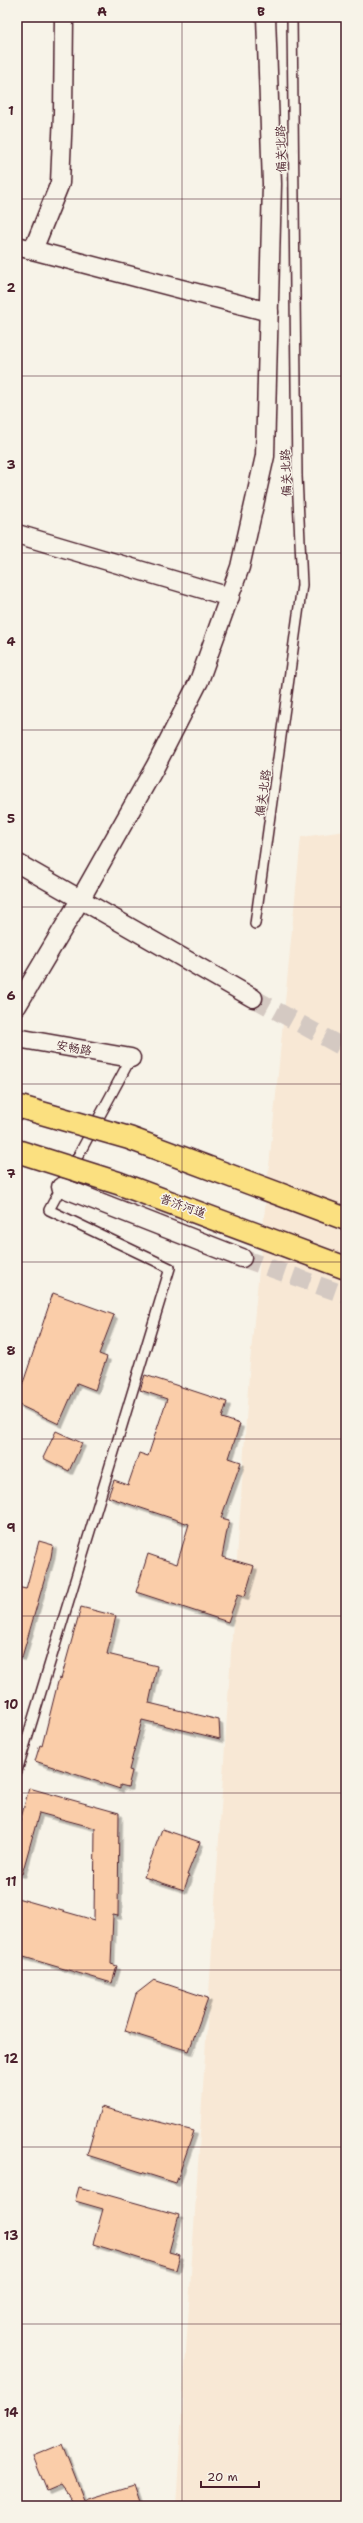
<svg xmlns="http://www.w3.org/2000/svg" width="363" height="2523" viewBox="0 0 363 2523" font-family="'Shantell Sans','LXGW WenKai TC',sans-serif">
  <style>
    .built { fill: #f8e8d5 }
    .building { fill: #facda9; stroke: #4a1f2b; filter: url(#shadow) }
    .lines { fill: none; stroke-linecap: round; stroke-linejoin: round }
    .minor-tunnel { stroke: #d4c9c2; stroke-width: 18; stroke-dasharray: 18 9; stroke-linecap: butt }
    .service-casing { stroke: #4a1f2b; stroke-width: 12 }
    .minor-casing { stroke: #4a1f2b; stroke-width: 21 }
    .service { stroke: #f7f3e8; stroke-width: 9 }
    .minor { stroke: #f7f3e8; stroke-width: 18 }
    .trunk-bridge-casing { stroke: #4a1f2b; stroke-width: 25; stroke-linecap: butt }
    .trunk-bridge { stroke: #fbe080; stroke-width: 22 }
    .grid { fill: none; stroke: #4a1f2b; stroke-width: 1; stroke-opacity: 0.55 }
    .labels { text-anchor: middle; stroke-width: 3; stroke-linejoin: round; paint-order: stroke }
    .street-label { font-size: 12px; fill: #4a1f2b; stroke: #f7f3e8 }
    .neatline { fill: none; stroke: #4a1f2b; stroke-width: 1.5 }
    .grid-label { font-size: 13px; text-anchor: middle; font-weight: bold; fill: #4a1f2b }
  </style>
  <defs>
    <filter id="shadow"><feDropShadow dx="3.5" dy="3.5" stdDeviation="0" flood-color="#0004"/></filter>
  </defs>
  <rect width="100%" height="100%" fill="#f7f3e8"/>
  <filter id="ink" filterUnits="userSpaceOnUse"><feTurbulence type="fractalNoise" baseFrequency=".025" numOctaves="2"/><feDisplacementMap in="SourceGraphic" scale="8" xChannelSelector="R" yChannelSelector="G"/><feConvolveMatrix kernelMatrix="1 2 1 2 8 2 1 2 1" color-interpolation-filters="sRGB"/></filter>
  <g filter="url(#ink)">
    <polygon class="built" points="346,831 346,2506 176,2506 249,1373 301,837"/>
    <g class="building">
      <polygon points="53,1293 114,1315 99,1354 107,1357 95,1390 77,1383 59,1424 17,1404 17,1383 22,1386"/>
      <polygon points="145,1375 227,1402 222,1418 240,1424 229,1458 241,1462 221,1518 229,1520 222,1557 254,1566 245,1596 238,1594 228,1622 136,1592 148,1554 177,1564 189,1524 108,1497 114,1480 128,1485 139,1453 148,1456 167,1399 140,1390"/>
      <polygon points="56,1431 82,1443 69,1471 43,1458"/>
      <polygon points="39,1541 53,1545 51,1557 22,1657 17,1656 17,1587 26,1589"/>
      <polygon points="81,1607 116,1616 107,1654 157,1666 149,1703 219,1720 220,1739 142,1720 129,1770 132,1771 128,1787 120,1785 120,1789 35,1761 40,1745 42,1746 59,1678 61,1679"/>
      <polygon points="29,1788 119,1813 118,1916 113,1915 111,1964 117,1966 112,1983 17,1955 17,1898 94,1920 95,1828 39,1813 22,1874 17,1873 17,1833"/>
      <polygon points="162,1829 200,1842 187,1875 189,1876 184,1890 144,1877"/>
      <polygon points="154,1980 208,1998 189,2051 125,2031 136,1994"/>
      <polygon points="101,2107 194,2131 176,2183 87,2155"/>
      <polygon points="79,2187 179,2215 169,2252 180,2255 176,2270 93,2244 103,2209 75,2201"/>
      <polygon points="62,2444 84,2500 134,2485 141,2506 77,2506 61,2485 47,2491 33,2456"/>
    </g>
    <g class="lines">
      <g class="minor-tunnel">
        <polyline points="253,998 346,1049"/>
        <polyline points="242,1258 346,1295"/>
      </g>
      <g class="service-casing">
        <g id="service">
          <polyline points="255,924 302,585 297,476 292,17"/>
          <polyline points="71,1169 131,1058"/>
          <polyline points="17,1771 170,1268 49,1210 63,1184"/>
        </g>
      </g>
      <g class="minor-casing">
        <g id="minor">
          <polyline points="17,246 269,312"/>
          <polyline points="33,250 60,183 63,113 64,17"/>
          <polyline points="17,534 230,597"/>
          <polyline points="17,863 253,998"/>
          <polyline points="17,1006 80,900 155,767 199,681 240,567 265,456 272,184 266,17"/>
          <polyline points="17,1038 131,1058"/>
          <polyline points="61,1187 242,1258"/>
        </g>
      </g>
      <use href="#service" class="service"/>
      <use href="#minor" class="minor"/>
      <g class="trunk-bridge-casing">
        <g id="trunk-bridge">
          <polyline points="17,1106 129,1138 346,1219"/>
          <polyline points="17,1151 118,1183 346,1268"/>
        </g>
      </g>
      <use href="#trunk-bridge" class="trunk-bridge"/>
    </g>
  </g>
  <path class="grid" d="M182,17v2489M17,199h329M17,376h329M17,553h329M17,730h329M17,907h329M17,1084h329M17,1262h329M17,1439h329M17,1616h329M17,1793h329M17,1970h329M17,2147h329M17,2324h329"/>
  <g class="labels">
    <g class="street-label">
      <text transform="translate(281 149) rotate(-91)" y="4">偏关北路</text>
      <text transform="translate(286 473) rotate(-92)" y="4">偏关北路</text>
      <text transform="translate(263 793) rotate(-82)" y="4">偏关北路</text>
      <text transform="translate(74 1048) rotate(10)" y="4">安畅路</text>
      <text transform="translate(183 1206) rotate(20)" y="4">普济河道</text>
    </g>
  </g>
  <rect width="363" height="2523" fill="none" stroke="#f7f3e8" stroke-width="44"/>
  <path d="M201 2481v6h58v-6" fill="none" stroke="#4a1f2b" stroke-width="2"/>
  <text x="207" y="2481" font-size="12" fill="#4a1f2b" stroke="#f7f3e8" stroke-width="3" paint-order="stroke">20 m</text>
  <rect x="22" y="22" width="319" height="2479" class="neatline"/>
  <g class="grid-label">
    <text x="102" y="16">A</text>
    <text x="261" y="16">B</text>
    <text x="11" y="115">1</text>
    <text x="11" y="292">2</text>
    <text x="11" y="469">3</text>
    <text x="11" y="646">4</text>
    <text x="11" y="823">5</text>
    <text x="11" y="1000">6</text>
    <text x="11" y="1178">7</text>
    <text x="11" y="1355">8</text>
    <text x="11" y="1532">9</text>
    <text x="11" y="1709">10</text>
    <text x="11" y="1886">11</text>
    <text x="11" y="2063">12</text>
    <text x="11" y="2240">13</text>
    <text x="11" y="2417">14</text>
  </g>
</svg>
